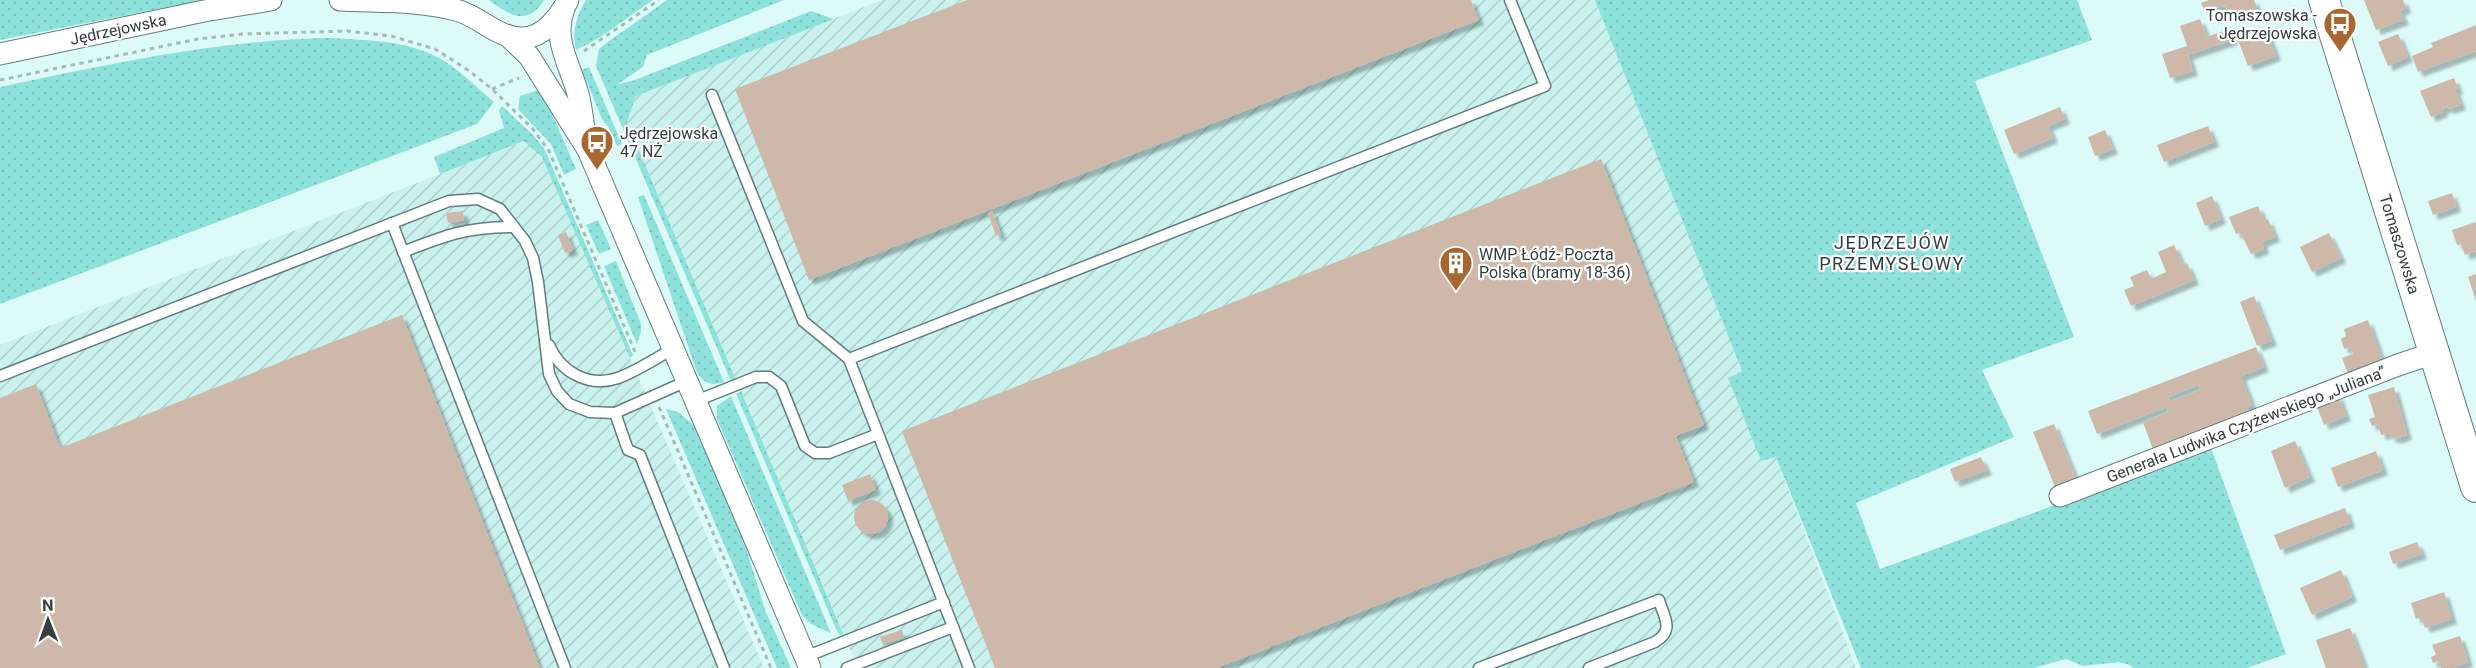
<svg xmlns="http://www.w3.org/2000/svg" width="2476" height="668" viewBox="0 0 2476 668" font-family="Roboto,sans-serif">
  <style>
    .industrial { fill: url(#industrial-furrows) }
    .grass { fill: url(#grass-dots) }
    .building { fill: #cdb8a9; fill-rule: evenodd; filter: url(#shadow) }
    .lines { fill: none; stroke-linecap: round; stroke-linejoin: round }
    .lane-casing { stroke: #627e7b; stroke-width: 13 }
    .street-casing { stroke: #627e7b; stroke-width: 23 }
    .secondary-casing { stroke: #627e7b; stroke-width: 32 }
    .path { stroke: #a3bbb9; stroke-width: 3; stroke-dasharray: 4.5 4.5; stroke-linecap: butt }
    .lane { stroke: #fff; stroke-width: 10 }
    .street { stroke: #fff; stroke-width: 21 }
    .secondary { stroke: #fff; stroke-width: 30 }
    .labels { text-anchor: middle; stroke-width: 4.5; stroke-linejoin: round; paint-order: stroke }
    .poi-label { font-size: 16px; fill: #333f3e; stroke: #fff; text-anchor: start }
    .street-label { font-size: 16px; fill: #333f3e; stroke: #fff }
    .neighbourhood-label { font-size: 18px; letter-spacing: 1.5px; fill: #333f3e; stroke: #fff }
  </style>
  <defs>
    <pattern id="industrial-furrows" width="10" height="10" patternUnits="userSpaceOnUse" patternTransform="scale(1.5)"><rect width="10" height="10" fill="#c9f1ed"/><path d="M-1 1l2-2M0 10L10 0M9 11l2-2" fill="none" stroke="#add0cc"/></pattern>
    <pattern id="grass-dots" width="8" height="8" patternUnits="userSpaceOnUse" patternTransform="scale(1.5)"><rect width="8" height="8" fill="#8de2db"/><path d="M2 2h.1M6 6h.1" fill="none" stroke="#7ac3bd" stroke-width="1.8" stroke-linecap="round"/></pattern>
    <filter id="shadow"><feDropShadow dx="5" dy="5" stdDeviation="1.5" flood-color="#0004"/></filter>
  </defs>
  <rect width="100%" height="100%" fill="#dcfbf8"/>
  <g class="industrial">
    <polygon points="882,0 1595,0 1742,371 1728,378 1761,461 1776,457 1856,668 858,668 627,122 636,96"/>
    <polygon points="525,141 543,157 764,668 0,668 0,345"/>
  </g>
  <g class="grass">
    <polygon points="0,0 203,0 0,40"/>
    <path d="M489,0h55c-16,27 -35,15 -55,0z"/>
    <path d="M586,0h67l-54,38 -23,12c-5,-16 1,-36 10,-50z"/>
    <polygon points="667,0 784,0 647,55 643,67 618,84 632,81 811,11 834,19 636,96 627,122 736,380 731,381 596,66 599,49 605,44"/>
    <polygon points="1595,0 2077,0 2092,40 1975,81 2074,337 1982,370 2014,437 1856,503 1880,569 2211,448 2286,654 2247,668 2133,668 2130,665 2119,662 2083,666 2066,659 2034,668 1861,668 1776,457 1761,461 1728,378 1742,371"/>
    <path d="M328,38c37,2 78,2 111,20 20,11 38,30 55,44l-17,22 -477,180v-217c109,-23 217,-47 328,-49z"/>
    <polygon points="589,67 622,144 617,146 609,128 602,119 582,70"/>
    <polygon points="541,89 576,169 564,175 551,144 518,109 520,96"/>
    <polygon points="502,106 534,136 545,150 633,355 630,358 542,157 524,141 440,174 434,157 504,128 499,110"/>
    <path d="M644,195l80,187c-14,5 -22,0 -28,-12l-58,-173z"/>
    <polygon points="598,220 611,249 599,254 586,225"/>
    <polygon points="616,261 641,324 641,332 637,344 604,266"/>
    <polygon points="741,391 844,636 839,634 836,629 736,394"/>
    <polygon points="731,396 831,633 811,624 802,615 717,419 717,406"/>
    <polygon points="666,409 678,412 696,427 743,538 765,610 791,668 777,668"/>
  </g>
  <g class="building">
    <polygon points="967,0 1471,0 1479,20 809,280 735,89"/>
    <polygon points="2209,0 2254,0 2257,8 2235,16 2233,9 2227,11 2225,5 2205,12 2201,3"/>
    <polygon points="2364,0 2403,0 2406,8 2400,11 2404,20 2376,30"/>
    <polygon points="2200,19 2207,37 2229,29 2233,40 2188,55 2193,71 2170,78 2162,54 2187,46 2180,26"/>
    <polygon points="2476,25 2476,51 2418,72 2412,56 2433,47 2431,43"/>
    <polygon points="2266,29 2276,56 2248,66 2238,40"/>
    <polygon points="2398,34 2408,57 2388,66 2378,42"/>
    <polygon points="2454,78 2458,89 2455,90 2461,105 2449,109 2448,107 2442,109 2443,112 2431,117 2420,91"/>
    <polygon points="2060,107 2065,119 2048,126 2053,138 2014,154 2004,130"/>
    <polygon points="2208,126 2214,142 2164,162 2157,145"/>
    <polygon points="2105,130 2113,149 2095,156 2088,137"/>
    <polygon points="1601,159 1704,425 1676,436 1694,482 1217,668 995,668 902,431"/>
    <polygon points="2452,193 2456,207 2433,215 2428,201"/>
    <polygon points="2212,196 2221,219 2205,226 2196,203"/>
    <polygon points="2258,206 2264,221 2268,219 2275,237 2262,242 2264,249 2251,254 2240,232 2236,234 2229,217"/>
    <polygon points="463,211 464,220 448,223 446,213"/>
    <polygon points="992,211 1001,234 996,236 988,213"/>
    <polygon points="2476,222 2476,251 2465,255 2461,244 2457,245 2452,230"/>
    <polygon points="566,232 573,250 565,253 558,235"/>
    <polygon points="2329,233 2341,258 2312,272 2300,247"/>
    <polygon points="2174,245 2183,265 2187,263 2194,280 2131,306 2124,290 2134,286 2130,277 2147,270 2151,279 2166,272 2158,252"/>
    <polygon points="2476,274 2476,301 2468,277"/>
    <polygon points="2254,296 2272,341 2257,346 2240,302"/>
    <polygon points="402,315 540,668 0,668 0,398 36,384 60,448"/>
    <polygon points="2368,320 2384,366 2350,379 2342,358 2353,354 2350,347 2344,349 2341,339 2346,336 2344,329"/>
    <path d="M2256,347l8,20 -23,9 11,29 -5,3 4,12 -96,35 -12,-33 25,-10 -2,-5 -69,27 -9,-23zM2198,385l2,5 -30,11 -2,-4z"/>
    <polygon points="2394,387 2407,435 2395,439 2395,437 2391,438 2390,433 2381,435 2378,424 2372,426 2369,419 2375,417 2368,395"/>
    <polygon points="2338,395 2346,416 2324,425 2316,404"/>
    <polygon points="2054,424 2076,479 2055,487 2033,432"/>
    <polygon points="2295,441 2310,477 2285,488 2271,451"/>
    <polygon points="2376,451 2383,470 2338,487 2331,468"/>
    <polygon points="1981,457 1987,470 1955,482 1950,469"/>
    <polygon points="870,474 876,490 848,501 842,485"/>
    <circle cx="871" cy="517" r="17"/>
    <polygon points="2345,508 2350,523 2280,550 2274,535"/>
    <polygon points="2417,542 2422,554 2393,564 2389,552"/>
    <polygon points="2341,570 2352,597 2312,615 2300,588"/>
    <polygon points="2444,592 2452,619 2425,628 2421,617 2416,619 2411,603"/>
    <polygon points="2350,628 2365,668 2326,668 2316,640"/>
    <polygon points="902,630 904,637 883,645 880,637"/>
    <polygon points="2460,636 2468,662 2453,668 2441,668 2438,661 2433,663 2431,657 2436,655 2432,645"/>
  </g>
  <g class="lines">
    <g class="lane-casing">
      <g id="lane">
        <polyline points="712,95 803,321 849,359"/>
        <polyline points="392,223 565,668"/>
        <path d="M403,252c43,-17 64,-25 111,-25"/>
        <path d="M549,345c11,27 40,43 69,33 19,-7 38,-20 55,-29"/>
        <polyline points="0,376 449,201 478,199 500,209 525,241 533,258 538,282 549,374 557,391 569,404 590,412 615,413 687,381"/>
        <polyline points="696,401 756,377 769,377 781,386 805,446 815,453 829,453 878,434"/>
        <polyline points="615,413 628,450 640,455 724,668"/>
        <polyline points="805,657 944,602"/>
        <polyline points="847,668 953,627"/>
        <polyline points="969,668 849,359 1545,86 1510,0"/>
        <path d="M1479,668l180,-68c5,18 16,30 -4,42l-66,26"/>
      </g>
    </g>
    <g class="street-casing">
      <g id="street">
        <path d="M340,0c38,2 79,0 116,10 24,6 41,29 68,28 19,-1 36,-21 44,-38"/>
        <path d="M564,8c-12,32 6,56 14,86 4,15 5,31 8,47"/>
        <polyline points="508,36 529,56 588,150 810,668"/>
        <polyline points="0,54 204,11 271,0"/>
        <polyline points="2060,496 2398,365 2434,353"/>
      </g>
    </g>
    <g class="secondary-casing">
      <polyline id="secondary" points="2324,0 2476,487"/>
    </g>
    <g class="path">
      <polyline points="584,51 659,0"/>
      <polyline points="0,80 198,39 242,34 347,31 391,36 435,49 468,70 492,89 533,129 549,151 636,354"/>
      <polyline points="492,89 519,78"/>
      <polyline points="659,407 771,668"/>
    </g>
    <use href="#lane" class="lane"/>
    <use href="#street" class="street"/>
    <use href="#secondary" class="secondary"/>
  </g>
  <defs>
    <g id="bus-pin" transform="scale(1.725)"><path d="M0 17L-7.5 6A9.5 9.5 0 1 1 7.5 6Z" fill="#a86731" stroke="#fff"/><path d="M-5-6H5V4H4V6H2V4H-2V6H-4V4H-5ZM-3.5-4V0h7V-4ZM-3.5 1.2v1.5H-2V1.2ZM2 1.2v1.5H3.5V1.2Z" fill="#fff"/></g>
    <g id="building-pin" transform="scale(1.725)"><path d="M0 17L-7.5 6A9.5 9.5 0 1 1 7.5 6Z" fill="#a86731" stroke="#fff"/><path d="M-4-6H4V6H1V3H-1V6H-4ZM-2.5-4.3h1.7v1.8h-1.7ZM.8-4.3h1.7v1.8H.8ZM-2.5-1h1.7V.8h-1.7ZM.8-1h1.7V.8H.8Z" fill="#fff"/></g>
  </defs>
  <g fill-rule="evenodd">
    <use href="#bus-pin" x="2340" y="24"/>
    <use href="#bus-pin" x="597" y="142"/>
    <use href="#building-pin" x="1456" y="263"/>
  </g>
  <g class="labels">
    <g class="poi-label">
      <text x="2317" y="21" text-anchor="end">Tomaszowska -<tspan x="2317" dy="18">Jędrzejowska</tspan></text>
      <text x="620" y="139">Jędrzejowska<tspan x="620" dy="18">47 NŻ</tspan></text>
      <text x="1479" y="260">WMP Łódź- Poczta<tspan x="1479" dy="18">Polska (bramy 18-36)</tspan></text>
    </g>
    <g class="street-label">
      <text transform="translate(118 29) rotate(-12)" y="6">Jędrzejowska</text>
      <text transform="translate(2400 244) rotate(73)" y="6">Tomaszowska</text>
      <text transform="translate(2246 424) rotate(-21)" y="6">Generała Ludwika Czyżewskiego „Juliana”</text>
    </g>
    <g class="neighbourhood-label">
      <text x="1892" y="249">JĘDRZEJÓW<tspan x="1892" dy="21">PRZEMYSŁOWY</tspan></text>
    </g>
  </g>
  <g transform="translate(48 620) rotate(359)" stroke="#ffffff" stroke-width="4.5" paint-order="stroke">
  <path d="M0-4.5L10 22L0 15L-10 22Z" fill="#333f3e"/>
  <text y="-9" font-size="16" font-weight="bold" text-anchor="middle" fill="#333f3e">N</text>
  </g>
</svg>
